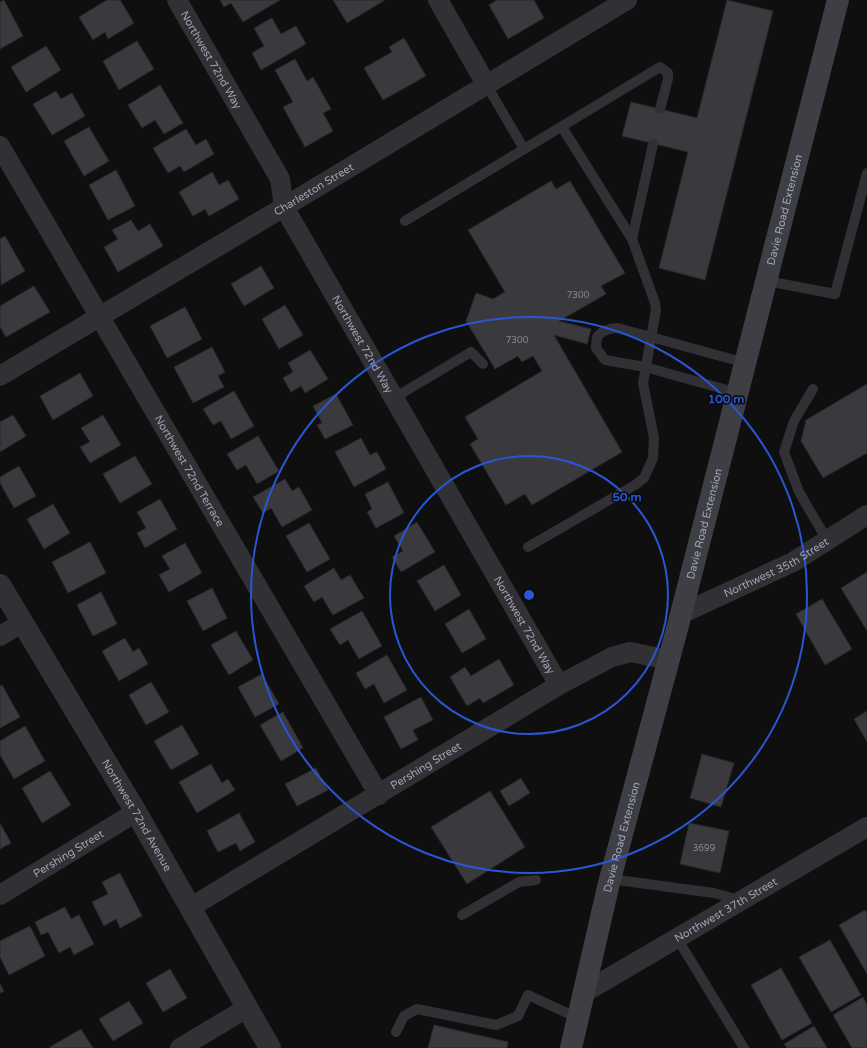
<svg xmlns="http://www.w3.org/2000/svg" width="867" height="1048" viewBox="0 0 867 1048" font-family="'Varela Round',sans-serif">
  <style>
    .building { fill: #39393e; stroke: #29292c }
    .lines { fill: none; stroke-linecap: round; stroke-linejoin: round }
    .service { stroke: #303035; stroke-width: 10 }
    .minor { stroke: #303035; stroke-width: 20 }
    .tertiary { stroke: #303035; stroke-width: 22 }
    .secondary { stroke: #3e3f45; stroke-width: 22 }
    .ring { fill: none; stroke: #2a56d4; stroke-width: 2 }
    .labels { text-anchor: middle; stroke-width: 3; stroke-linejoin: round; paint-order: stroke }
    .number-label { font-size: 9px; fill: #868895 }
    .street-label { font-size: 11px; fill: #a0a3b2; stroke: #0a0a0b }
    .centre { fill: #2a56d4; stroke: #0a0a0b; stroke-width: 2 }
    .ring-label { font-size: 12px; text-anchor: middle; font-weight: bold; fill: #2a56d4; stroke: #0a0a0b; stroke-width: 3; stroke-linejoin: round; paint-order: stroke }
  </style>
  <rect width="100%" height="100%" fill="#0f0f10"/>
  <g class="building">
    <polygon points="4,0 23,36 0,49 0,2"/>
    <polygon points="107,0 120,0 134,23 108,39 105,32 93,40 79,17"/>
    <polygon points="220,0 280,0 243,22 231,3 224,7"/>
    <polygon points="333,0 385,0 347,23"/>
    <polygon points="497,0 534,0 544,18 508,39 489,5"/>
    <polygon points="727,0 773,11 705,280 659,268 688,152 622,136 631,102 697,118"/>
    <polygon points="272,18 281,34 296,26 306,44 261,70 252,53 264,46 254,28"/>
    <polygon points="404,38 426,76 383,100 364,68 392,52 389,47"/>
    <polygon points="137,41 154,69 119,90 103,61"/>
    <polygon points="46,46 61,70 26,92 11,67"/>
    <polygon points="295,59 307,81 313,77 331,109 323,113 333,131 305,147 283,107 293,102 275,70"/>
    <polygon points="160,85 183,123 164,134 155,120 142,128 128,105"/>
    <polygon points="56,91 61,99 72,93 85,116 52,135 33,104"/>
    <polygon points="89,127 109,161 84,176 64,141"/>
    <polygon points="186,129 196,145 206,139 214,154 184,172 180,166 168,173 153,148"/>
    <polygon points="116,170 135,206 108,220 89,185"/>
    <polygon points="212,172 219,185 228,180 239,199 209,216 205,209 193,216 179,192"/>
    <polygon points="551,181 556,189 570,181 625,273 601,286 606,294 559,321 591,329 587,344 554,335 622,452 532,505 525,494 506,505 470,444 478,439 465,417 542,371 533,356 522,362 518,356 495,369 466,321 476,293 493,299 505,292 468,230"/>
    <polygon points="131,220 138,231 150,224 163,246 118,272 104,247 118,239 112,230"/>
    <polygon points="5,236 25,271 1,285 0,239"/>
    <polygon points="261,266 274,288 244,306 231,284"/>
    <polygon points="34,286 50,312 6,337 0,327 0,306"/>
    <polygon points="285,305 303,335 279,349 262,319"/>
    <polygon points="185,307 202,339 167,358 150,326"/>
    <polygon points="212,347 225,372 218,376 224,387 193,403 174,367"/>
    <polygon points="310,350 328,379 305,393 301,386 291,392 283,378 293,372 288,363"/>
    <polygon points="80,373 93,396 53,420 40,396"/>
    <polygon points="867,384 867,453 823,478 801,441 806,420"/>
    <polygon points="234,391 254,426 231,439 221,421 213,425 203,409"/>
    <polygon points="336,394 353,425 325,439 317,425 322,423 313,406"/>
    <polygon points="13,415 26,436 0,452 0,422"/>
    <polygon points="103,415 121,445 90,463 80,447 90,442 81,428"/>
    <polygon points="258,436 279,471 257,484 246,465 237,470 227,454"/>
    <polygon points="361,438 370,455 377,452 386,469 354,487 335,452"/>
    <polygon points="135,456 152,484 120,503 103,474"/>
    <polygon points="19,466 36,496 14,508 0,483 0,477"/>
    <polygon points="285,479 292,491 299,487 312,510 282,527 271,508 263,513 253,497"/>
    <polygon points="388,482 404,513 376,528 367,512 372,509 365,494"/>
    <polygon points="160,499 177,529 145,548 137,533 146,528 137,512"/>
    <polygon points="53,504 70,533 44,549 27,519"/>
    <polygon points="417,522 435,552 401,572 392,557 403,551 394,536"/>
    <polygon points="309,523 330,559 307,572 286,536"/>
    <polygon points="90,542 106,573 68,593 52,562"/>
    <polygon points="185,543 202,573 169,592 159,575 170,569 162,556"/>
    <polygon points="444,565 461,595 435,611 417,581"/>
    <polygon points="334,568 341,580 350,575 364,598 333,615 322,597 314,602 304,586"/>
    <polygon points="867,572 867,631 841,588"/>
    <polygon points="212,588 227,618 203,631 187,601"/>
    <polygon points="101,592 117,624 93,636 77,605"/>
    <polygon points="822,599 852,649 825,665 796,614"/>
    <polygon points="469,609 486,639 462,653 445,624"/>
    <polygon points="362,611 382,646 359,659 348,640 340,645 330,629"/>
    <polygon points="236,631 253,660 229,675 211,645"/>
    <polygon points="125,638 133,652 139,648 148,664 119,681 102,651"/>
    <polygon points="387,655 407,690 384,703 374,684 365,689 356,673"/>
    <polygon points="499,659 514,685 483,703 480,698 467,706 450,677 465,667 471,676"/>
    <polygon points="262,674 279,704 255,717 238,687"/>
    <polygon points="151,682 169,712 146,725 129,695"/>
    <polygon points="2,685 20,717 0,728 0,686"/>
    <polygon points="421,697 433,720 413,730 418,740 401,749 384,717"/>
    <polygon points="867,711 867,742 854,719"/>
    <polygon points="283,712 303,748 281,761 260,725"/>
    <polygon points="182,725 199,754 171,770 154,741"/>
    <polygon points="25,726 45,761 14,779 0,755 0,741"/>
    <polygon points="702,754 734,763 721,807 690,798"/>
    <polygon points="211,764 222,783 228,779 235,790 197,813 179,782"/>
    <polygon points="316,768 328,790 297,806 285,784"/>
    <polygon points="50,771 71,805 42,823 22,788"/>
    <polygon points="521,778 530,793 509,806 500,791"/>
    <polygon points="490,791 525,847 467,884 431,827"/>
    <polygon points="239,813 255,842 240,851 236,843 218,852 207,831"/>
    <polygon points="0,823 11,843 0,849"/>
    <polygon points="689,823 729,831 720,873 680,864"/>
    <polygon points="120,873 142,916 120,928 116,919 104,926 92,902 108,894 102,882"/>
    <polygon points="65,907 71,919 79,915 94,944 74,955 70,947 59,953 48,932 41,935 35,922"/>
    <polygon points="865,910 867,913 867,974 839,925"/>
    <polygon points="30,926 45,956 9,975 0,957 0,941"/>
    <polygon points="830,940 861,995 831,1012 799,957"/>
    <polygon points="781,968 812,1023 782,1040 751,985"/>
    <polygon points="170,969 187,998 163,1012 146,983"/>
    <polygon points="0,984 4,991 0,993"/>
    <polygon points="863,997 867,1005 867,1048 852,1048 833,1015"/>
    <polygon points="129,1001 143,1023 113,1041 99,1019"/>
    <polygon points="434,1025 508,1042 507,1048 428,1048"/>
    <polygon points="814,1026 827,1048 787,1048 784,1044"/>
    <polygon points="81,1029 93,1048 50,1048 50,1047"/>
  </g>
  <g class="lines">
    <g class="service">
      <polyline points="486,84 524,149"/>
      <polyline points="405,221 660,67 668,73 668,79 660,109"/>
      <polyline points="632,239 653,144"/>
      <polyline points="767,281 835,294 867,173"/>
      <polyline points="813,389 794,421 784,452 799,492 827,540"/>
      <path d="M738,393l-93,-26 -40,-7 -9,-12 1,-11c6,-7 12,-9 21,-9l128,35"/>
      <polyline points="394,398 471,352 483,364"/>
      <polyline points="528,547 635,485 644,478 653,458 654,438 643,383 656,310 655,303 632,239 562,127"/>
      <polyline points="610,879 714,893 729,897 738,902"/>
      <polyline points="462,915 519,882 536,880"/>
      <polyline points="677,938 744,1048"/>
      <polyline points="396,1032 404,1016 417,1009 496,1025 518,1016 528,995 578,1018"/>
    </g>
    <g class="minor">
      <path id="s1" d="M177,0l103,179 4,28 275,478"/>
      <polyline points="438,0 486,84"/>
      <path id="s2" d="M0,146l379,649"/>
      <path id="s3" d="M0,376l284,-169 343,-207"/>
      <path id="s4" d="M681,614l112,-52 74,-47"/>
      <polyline points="0,636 22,623"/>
      <path id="s5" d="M0,895l136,-83"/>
      <path id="s6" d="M191,907l368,-222 53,-28 18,-5 39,8"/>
      <path id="s7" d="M585,992l282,-165"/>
      <polyline points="180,1048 247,1008"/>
    </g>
    <path class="tertiary" id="s8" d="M0,585l136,227 134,236"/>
    <path class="secondary" id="s9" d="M571,1048l38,-165 72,-269 157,-614"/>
  </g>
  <g class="ring">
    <circle cx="529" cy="595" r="139"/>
    <circle cx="529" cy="595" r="278"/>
  </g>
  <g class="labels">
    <g class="number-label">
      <text x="578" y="298">7300</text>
      <text x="517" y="343">7300</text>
      <text x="704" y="851">3699</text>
    </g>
    <g class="street-label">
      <text dy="4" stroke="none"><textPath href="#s1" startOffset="69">Northwest 72nd Way</textPath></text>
      <text dy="4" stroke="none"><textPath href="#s3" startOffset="365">Charleston Street</textPath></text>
      <text dy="4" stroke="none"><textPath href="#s9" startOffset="865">Davie Road Extension</textPath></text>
      <text dy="4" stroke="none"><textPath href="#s1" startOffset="393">Northwest 72nd Way</textPath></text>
      <text dy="4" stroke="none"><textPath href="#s2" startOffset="376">Northwest 72nd Terrace</textPath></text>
      <text dy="4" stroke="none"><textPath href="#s9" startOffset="541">Davie Road Extension</textPath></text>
      <text dy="4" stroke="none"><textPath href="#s4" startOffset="106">Northwest 35th Street</textPath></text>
      <text dy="4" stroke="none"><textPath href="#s1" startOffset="717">Northwest 72nd Way</textPath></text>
      <text dy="4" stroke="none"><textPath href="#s6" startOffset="274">Pershing Street</textPath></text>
      <text dy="4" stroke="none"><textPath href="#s8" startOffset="268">Northwest 72nd Avenue</textPath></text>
      <text dy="4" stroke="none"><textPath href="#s9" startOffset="217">Davie Road Extension</textPath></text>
      <text dy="4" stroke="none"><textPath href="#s5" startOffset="80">Pershing Street</textPath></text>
      <text dy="4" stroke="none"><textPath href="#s7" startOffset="163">Northwest 37th Street</textPath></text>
    </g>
  </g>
  <circle cx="529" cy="595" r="6" class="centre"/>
  <g class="ring-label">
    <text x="726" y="403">100 m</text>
    <text x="627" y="501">50 m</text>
  </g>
</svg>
